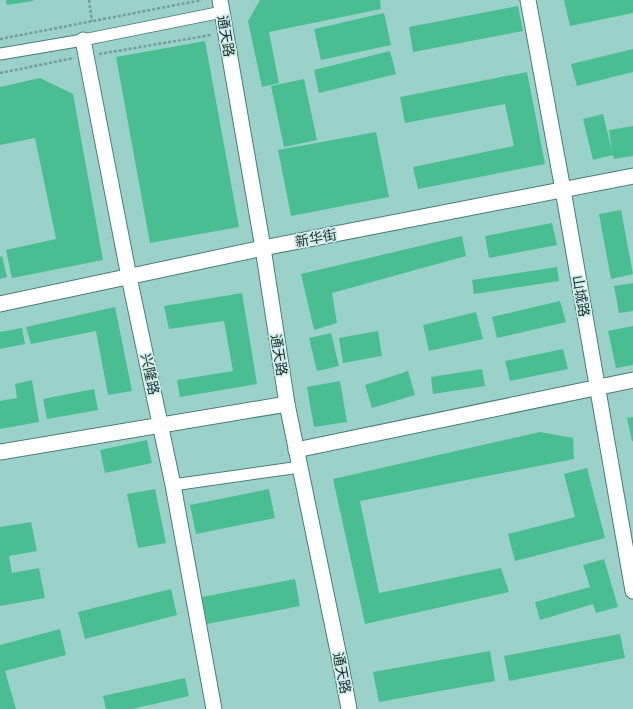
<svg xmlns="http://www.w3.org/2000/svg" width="633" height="709" viewBox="0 0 633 709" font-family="'Sofia Sans Condensed','Noto Sans SC',sans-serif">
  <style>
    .building { fill: #49be92 }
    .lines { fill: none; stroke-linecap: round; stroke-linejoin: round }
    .street-casing { stroke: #487e77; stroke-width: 13 }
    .secondary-casing { stroke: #487e77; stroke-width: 17 }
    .path { stroke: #719f98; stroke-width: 2.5; stroke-dasharray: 3 2; stroke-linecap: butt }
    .street { stroke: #fff; stroke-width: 11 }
    .secondary { stroke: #fff; stroke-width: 15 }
    .labels { text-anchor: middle; stroke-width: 3.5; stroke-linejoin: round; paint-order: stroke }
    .street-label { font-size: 14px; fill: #19302d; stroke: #d1ece8 }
  </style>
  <rect width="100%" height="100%" fill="#9ad2ca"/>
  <g class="building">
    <polygon points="6,0 33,0 33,1 7,5"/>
    <polygon points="260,0 380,0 381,9 269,32 279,83 262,87 248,21"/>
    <polygon points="564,0 633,0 633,13 570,26"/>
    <polygon points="518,6 523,31 413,52 409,27"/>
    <polygon points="384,13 391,45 321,60 314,29"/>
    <polygon points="205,41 239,227 150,243 116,57"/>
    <polygon points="633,49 633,72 577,86 571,64"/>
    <polygon points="390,51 396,74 319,93 314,70"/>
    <polygon points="527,72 545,164 418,189 413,167 514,146 505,104 405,123 400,97"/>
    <polygon points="40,78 73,94 103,260 12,278 6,250 56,239 35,138 0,145 0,87"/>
    <polygon points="304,79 317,140 284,147 271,86"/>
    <polygon points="603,114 612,151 609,130 633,126 633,156 614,159 613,155 593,160 583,119"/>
    <polygon points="376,132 389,197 291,216 278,150"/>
    <polygon points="621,210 633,274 611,279 599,214"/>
    <polygon points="552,223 557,245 489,258 485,236"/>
    <polygon points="462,236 466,256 332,293 337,323 314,330 301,274"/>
    <polygon points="2,256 7,277 0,279 0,257"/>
    <polygon points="557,267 559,281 474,294 472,280"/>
    <polygon points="633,283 633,311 619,313 614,286"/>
    <polygon points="242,293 257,384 180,397 177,380 233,371 224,321 169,329 164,306"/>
    <polygon points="560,301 566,322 497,338 492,317"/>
    <polygon points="115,307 132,391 108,395 96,331 31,344 26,327"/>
    <polygon points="476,312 483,339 429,351 423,325"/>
    <polygon points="633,326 633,365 616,368 608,331"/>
    <polygon points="22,328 25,344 0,349 0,332"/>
    <polygon points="378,331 382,356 343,363 339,338"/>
    <polygon points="331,333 339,366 317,371 309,338"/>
    <polygon points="563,349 568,369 510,381 505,361"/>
    <polygon points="482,369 485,386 433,394 431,377"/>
    <polygon points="408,371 415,395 372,408 365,385"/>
    <polygon points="32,380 39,422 0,429 0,401 17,398 15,384"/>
    <polygon points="340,381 347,422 314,427 307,387"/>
    <polygon points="94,389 98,410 47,419 43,399"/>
    <polygon points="633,417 633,441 632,441 627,418"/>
    <polygon points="540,432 573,438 574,459 360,501 379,593 501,568 509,592 365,624 333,479"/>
    <polygon points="147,440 152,463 105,473 100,450"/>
    <polygon points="587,468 605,538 515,561 508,534 575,517 564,474"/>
    <polygon points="155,489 166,543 138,548 127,494"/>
    <polygon points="269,489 275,518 196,534 190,505"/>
    <polygon points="31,522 37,551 9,556 12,573 39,568 45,598 0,606 0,527"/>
    <polygon points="604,559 618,607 596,613 593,604 540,620 535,602 590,587 583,565"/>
    <polygon points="295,579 300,606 207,624 202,597"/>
    <polygon points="171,589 177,615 85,639 78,612"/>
    <polygon points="60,629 66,655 5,671 16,709 0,709 0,645"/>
    <polygon points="620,634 625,658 509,681 504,656"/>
    <polygon points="490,651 495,681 379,702 373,672"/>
    <polygon points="185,678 189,696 132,709 106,709 103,696"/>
  </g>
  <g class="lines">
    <g class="street-casing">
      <g id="street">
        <polyline points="0,54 83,40 222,12"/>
        <polyline points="173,485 300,467"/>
      </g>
    </g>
    <g class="secondary-casing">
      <g id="secondary">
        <polyline points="220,0 263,248 287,404 342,671 349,709"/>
        <polyline points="528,0 563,190 633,591"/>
        <polyline points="83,40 129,277 173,485 214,709"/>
        <polyline points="0,304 263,248 633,176"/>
        <polyline points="296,450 633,380"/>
        <polyline points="0,452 287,404"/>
      </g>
    </g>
    <g class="path">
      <polyline points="89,0 92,21"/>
      <polyline points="0,39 202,0"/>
      <polyline points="99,54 211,35 211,34"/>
      <polyline points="0,73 74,58"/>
    </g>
    <use href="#street" class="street"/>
    <use href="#secondary" class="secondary"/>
  </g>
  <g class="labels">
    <g class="street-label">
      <text transform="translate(226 36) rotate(80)" y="5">通天路</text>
      <text transform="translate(316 238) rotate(-11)" y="5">新华街</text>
      <text transform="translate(581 296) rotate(80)" y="5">山城路</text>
      <text transform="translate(279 355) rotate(81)" y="5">通天路</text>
      <text transform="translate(150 374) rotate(78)" y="5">兴隆路</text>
      <text transform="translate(342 673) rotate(79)" y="5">通天路</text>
    </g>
  </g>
</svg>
